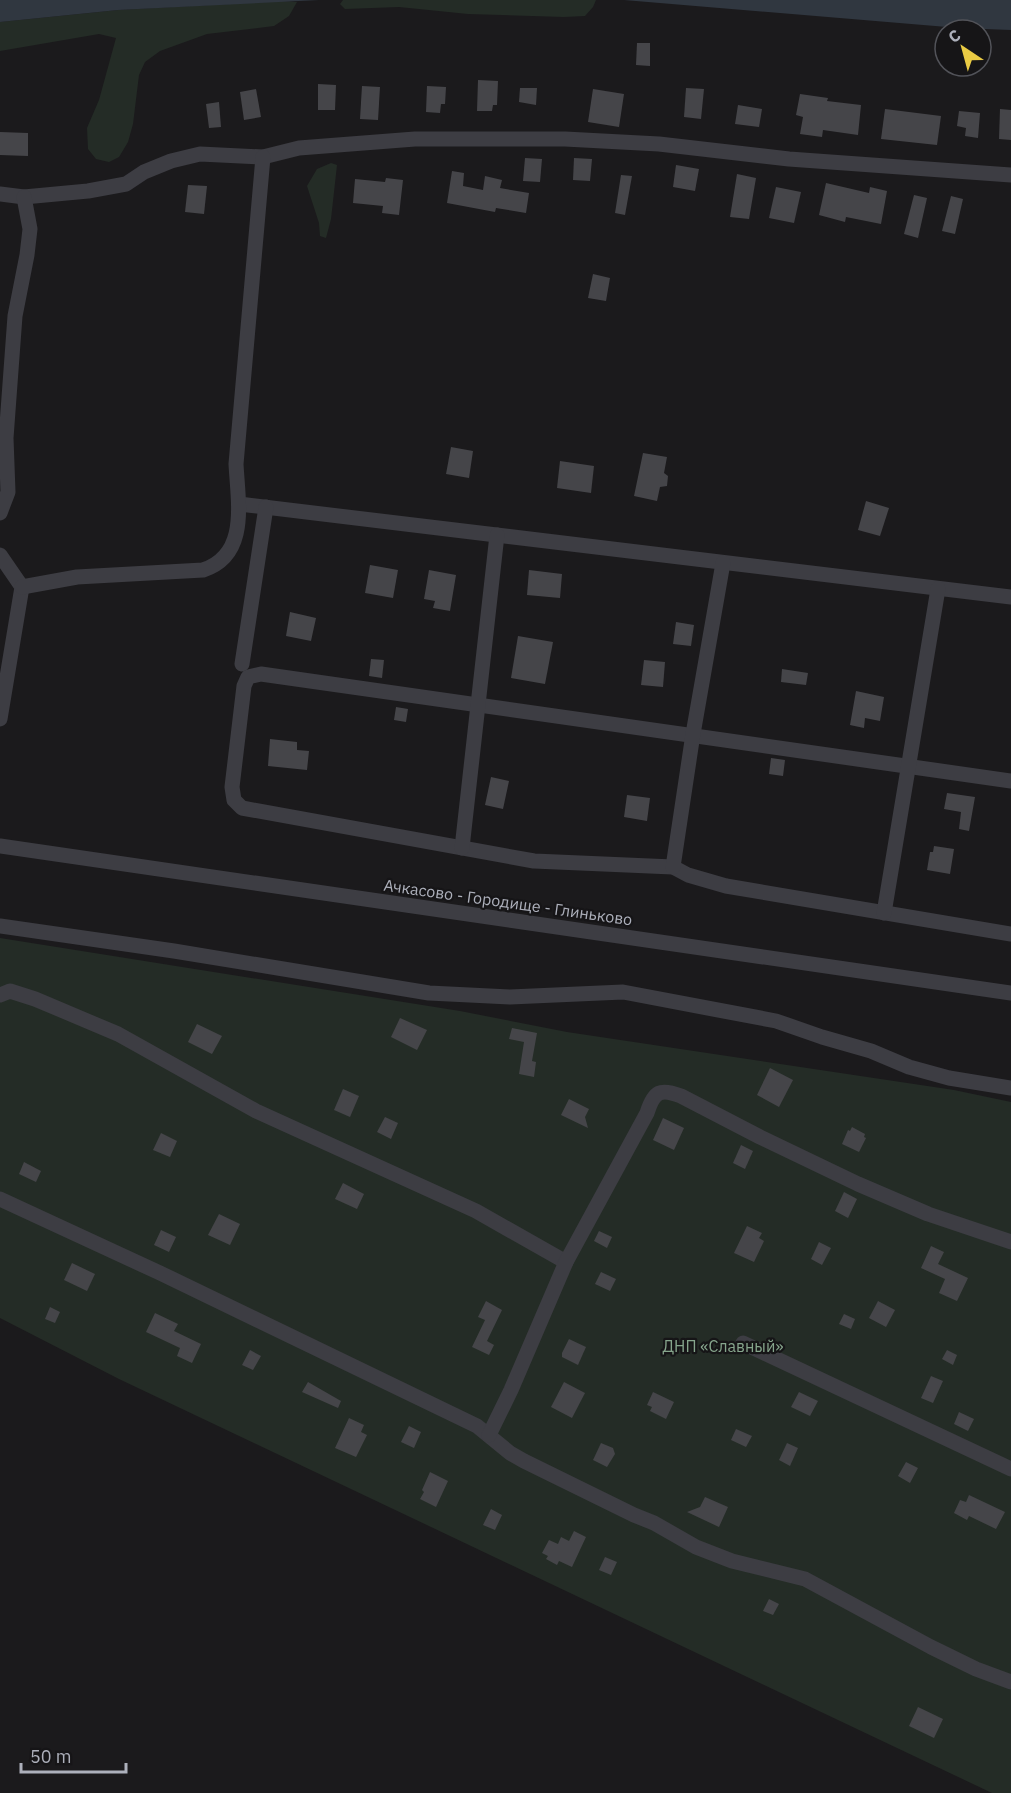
<svg xmlns="http://www.w3.org/2000/svg" width="1011" height="1793" viewBox="0 0 1011 1793" font-family="'IBM Plex Sans',sans-serif">
  <style>
    .green { fill: #242c26 }
    .water { fill: #303740 }
    .building { fill: #454549 }
    .lines { fill: none; stroke-linecap: round; stroke-linejoin: round }
    .minor { stroke: #3d3d43; stroke-width: 15 }
    .labels { text-anchor: middle; stroke-width: 4.5; stroke-linejoin: round; paint-order: stroke }
    .street-label { font-size: 16px; fill: #adb0bb; stroke: #161517 }
    .park-label { font-size: 16px; fill: #86a58c; stroke: #161517 }
  </style>
  <rect width="100%" height="100%" fill="#1b1a1c"/>
  <g class="green">
    <polygon points="343,0 596,0 593,7 585,16 564,17 468,14 399,7 345,9 340,4"/>
    <polygon points="282,1 297,2 289,16 274,26 207,34 160,51 145,62 139,75 133,124 128,142 119,157 109,162 96,159 88,149 87,128 99,100 116,38 99,34 0,51 0,22 118,10"/>
    <polygon points="331,163 337,165 331,219 326,238 320,236 319,223 307,186 317,169"/>
    <polygon points="0,938 460,1011 567,1032 954,1090 1011,1102 1011,1793 992,1793 119,1379 0,1318"/>
  </g>
  <g class="water">
    <polygon points="0,0 319,0 118,10 0,22"/>
    <polygon points="624,0 1011,0 1011,30 959,28"/>
  </g>
  <g class="building">
    <polygon points="637,43 650,43 650,66 636,65"/>
    <polygon points="478,80 498,81 497,105 493,105 492,111 477,111"/>
    <polygon points="318,84 336,85 335,110 318,110"/>
    <polygon points="362,86 380,87 378,120 360,119"/>
    <polygon points="427,86 446,87 445,104 441,104 440,113 426,112"/>
    <polygon points="520,88 537,88 536,105 519,102"/>
    <polygon points="686,88 704,89 701,119 684,117"/>
    <polygon points="256,89 261,117 244,120 240,92"/>
    <polygon points="593,89 624,94 619,127 588,122"/>
    <polygon points="800,94 828,98 827,101 861,105 858,135 823,130 822,137 800,134 803,117 796,115"/>
    <polygon points="219,102 221,127 209,128 206,104"/>
    <polygon points="738,105 762,109 759,127 735,124"/>
    <polygon points="885,109 941,116 937,145 881,139"/>
    <polygon points="1000,109 1011,110 1011,140 999,139"/>
    <polygon points="959,111 980,113 978,138 965,136 966,128 957,126"/>
    <polygon points="0,132 28,133 28,156 0,155"/>
    <polygon points="525,158 542,159 540,182 523,181"/>
    <polygon points="574,158 592,159 590,181 573,180"/>
    <polygon points="676,165 699,169 695,191 673,187"/>
    <polygon points="452,171 464,173 463,186 483,190 485,176 502,180 500,188 529,193 526,213 496,208 495,212 447,203"/>
    <polygon points="737,174 756,178 749,219 730,217"/>
    <polygon points="621,175 632,176 625,215 615,213"/>
    <polygon points="386,178 403,180 399,215 382,213 383,206 353,203 355,179 385,182"/>
    <polygon points="826,183 869,193 870,187 887,191 881,224 846,217 845,222 819,215"/>
    <polygon points="188,185 207,186 204,214 185,212"/>
    <polygon points="776,187 801,192 794,223 769,218"/>
    <polygon points="914,195 927,198 918,238 904,234"/>
    <polygon points="951,196 963,199 955,234 942,231"/>
    <polygon points="593,274 610,278 606,301 588,298"/>
    <polygon points="451,447 473,451 469,478 446,474"/>
    <polygon points="643,453 667,457 664,473 668,476 667,486 660,487 657,501 634,496"/>
    <polygon points="560,461 594,466 591,493 557,488"/>
    <polygon points="866,501 889,508 880,536 858,530"/>
    <polygon points="370,565 398,570 393,598 365,593"/>
    <polygon points="429,570 456,575 450,611 433,608 435,601 424,599"/>
    <polygon points="529,570 562,574 560,598 527,595"/>
    <polygon points="290,612 316,618 311,641 286,636"/>
    <polygon points="676,622 694,625 691,646 673,644"/>
    <polygon points="518,636 553,642 545,684 511,678"/>
    <polygon points="371,659 384,660 382,678 369,676"/>
    <polygon points="644,660 665,662 663,687 641,685"/>
    <polygon points="782,669 808,673 806,685 781,682"/>
    <polygon points="856,691 884,697 880,721 865,718 864,728 850,725"/>
    <polygon points="396,707 408,709 406,722 394,720"/>
    <polygon points="270,739 297,742 297,750 309,751 307,770 268,766"/>
    <polygon points="771,758 785,760 783,776 769,774"/>
    <polygon points="491,777 509,781 503,809 485,805"/>
    <polygon points="947,793 975,797 969,831 959,829 961,812 944,809"/>
    <polygon points="627,795 650,798 647,821 624,817"/>
    <polygon points="934,846 954,849 950,874 927,870 930,852 933,852"/>
    <polygon points="400,1018 427,1030 417,1050 391,1037"/>
    <polygon points="197,1024 222,1036 212,1054 188,1042"/>
    <polygon points="512,1028 537,1033 532,1061 536,1062 534,1077 519,1074 524,1042 509,1039"/>
    <polygon points="770,1068 793,1080 779,1107 757,1095"/>
    <polygon points="343,1089 359,1096 350,1117 334,1110"/>
    <polygon points="569,1099 589,1109 585,1117 588,1128 561,1115"/>
    <polygon points="385,1117 398,1123 391,1139 377,1132"/>
    <polygon points="663,1118 684,1128 674,1150 653,1140"/>
    <polygon points="852,1127 865,1134 864,1137 866,1138 859,1152 842,1144 848,1130 850,1131"/>
    <polygon points="161,1133 177,1141 170,1157 153,1150"/>
    <polygon points="741,1145 753,1151 745,1169 733,1163"/>
    <polygon points="24,1162 41,1171 36,1182 19,1174"/>
    <polygon points="343,1183 364,1194 357,1209 335,1199"/>
    <polygon points="844,1192 857,1199 848,1218 835,1211"/>
    <polygon points="219,1214 240,1224 230,1245 208,1235"/>
    <polygon points="747,1226 762,1233 759,1238 764,1241 754,1262 734,1253"/>
    <polygon points="161,1230 176,1237 169,1252 154,1245"/>
    <polygon points="599,1231 612,1237 607,1248 594,1241"/>
    <polygon points="819,1242 831,1248 822,1265 811,1259"/>
    <polygon points="931,1246 944,1252 938,1264 968,1278 957,1301 939,1293 945,1279 921,1268"/>
    <polygon points="72,1263 95,1274 87,1291 64,1280"/>
    <polygon points="601,1272 616,1279 610,1291 595,1284"/>
    <polygon points="486,1301 502,1310 487,1341 494,1345 489,1355 472,1347 485,1320 478,1317"/>
    <polygon points="878,1301 895,1310 886,1327 869,1318"/>
    <polygon points="50,1307 60,1312 55,1323 45,1319"/>
    <polygon points="155,1313 178,1324 174,1331 201,1344 192,1363 177,1356 180,1348 146,1332"/>
    <polygon points="844,1314 855,1319 851,1329 839,1324"/>
    <polygon points="569,1339 586,1347 578,1365 562,1357 562,1353"/>
    <polygon points="250,1350 261,1356 253,1370 242,1365"/>
    <polygon points="947,1350 957,1355 953,1365 942,1359"/>
    <polygon points="931,1376 943,1381 933,1403 921,1398"/>
    <polygon points="308,1382 341,1401 338,1408 302,1392"/>
    <polygon points="564,1382 585,1393 572,1418 551,1407"/>
    <polygon points="653,1392 674,1402 666,1419 650,1411 652,1407 647,1405"/>
    <polygon points="799,1392 818,1401 810,1416 791,1407"/>
    <polygon points="959,1412 974,1419 968,1431 954,1424"/>
    <polygon points="349,1418 364,1425 361,1432 367,1435 356,1457 335,1448"/>
    <polygon points="409,1426 421,1432 414,1448 401,1442"/>
    <polygon points="736,1429 752,1436 746,1447 731,1440"/>
    <polygon points="601,1443 613,1448 615,1454 607,1467 593,1460"/>
    <polygon points="787,1443 798,1448 790,1466 779,1460"/>
    <polygon points="906,1462 918,1468 910,1483 898,1476"/>
    <polygon points="430,1472 448,1481 436,1507 420,1499 424,1492 422,1490"/>
    <polygon points="969,1495 1005,1512 996,1529 969,1516 967,1520 954,1513 960,1500 966,1502"/>
    <polygon points="705,1497 728,1507 719,1527 687,1512 700,1507"/>
    <polygon points="491,1509 502,1515 495,1530 483,1525"/>
    <polygon points="574,1531 586,1537 572,1567 559,1561 557,1565 546,1559 548,1556 542,1553 549,1540 558,1544 561,1537 569,1541"/>
    <polygon points="605,1557 617,1562 611,1575 599,1570"/>
    <polygon points="769,1599 779,1604 773,1615 763,1611"/>
    <polygon points="918,1707 943,1719 934,1738 909,1726"/>
  </g>
  <g class="lines">
    <g class="minor">
      <polyline points="0,194 24,197 88,191 126,184 144,172 171,161 200,154 263,157 299,148 415,139 565,139 659,144 789,159 1011,175"/>
      <polyline points="239,504 1011,597"/>
      <polyline points="0,513 8,492 6,438 15,316 27,255 30,229 24,197"/>
      <polyline points="0,555 22,587 0,719"/>
      <path d="M22,587l55,-10 126,-7c46,-15 35,-67 33,-106l27,-307"/>
      <polyline points="242,664 266,507"/>
      <polyline points="1011,781 261,674 248,677 244,686 232,787 234,800 242,808 534,861 673,867 688,875 726,886 1011,934"/>
      <polyline points="0,846 1011,993"/>
      <polyline points="462,848 497,535"/>
      <polyline points="673,867 693,734 723,563"/>
      <polyline points="884,913 938,589"/>
      <polyline points="0,926 174,951 429,993 510,997 623,992 776,1021 822,1037 871,1051 909,1067 949,1078 1011,1088"/>
      <polyline points="0,995 10,991 35,999 118,1034 256,1111 476,1211 566,1262"/>
      <polyline points="0,1199 160,1273 477,1426 510,1453 524,1461 634,1515 654,1523 696,1547 732,1561 805,1579 931,1647 976,1669 1011,1682"/>
      <polyline points="743,1343 1011,1469"/>
      <path d="M489,1435l22,-45 55,-128 81,-149c7,-22 13,-25 34,-17l79,41 98,47 70,30 83,28"/>
    </g>
  </g>
  <g class="labels">
    <g class="street-label">
      <text transform="translate(508 902) rotate(8)" y="6">Ачкасово - Городище - Глиньково</text>
    </g>
    <g class="park-label">
      <text x="723" y="1352">ДНП «Славный»</text>
    </g>
  </g>
  <g transform="translate(963 48) rotate(324)"><circle r="28" fill="#161517" stroke="#525359" stroke-width="1.5"/>
  <path d="M0-4.5L10 22L0 15L-10 22Z" fill="#eacb44"/>
  <text y="-9" font-size="16" font-weight="bold" text-anchor="middle" fill="#adb0bb">С</text>
  </g>
  <path d="M21 1763v9h105v-9" fill="none" stroke="#adb0bb" stroke-width="3"/>
  <text x="30" y="1763" font-size="18" fill="#adb0bb" stroke="#161517" stroke-width="4.5" paint-order="stroke">50 m</text>
</svg>
